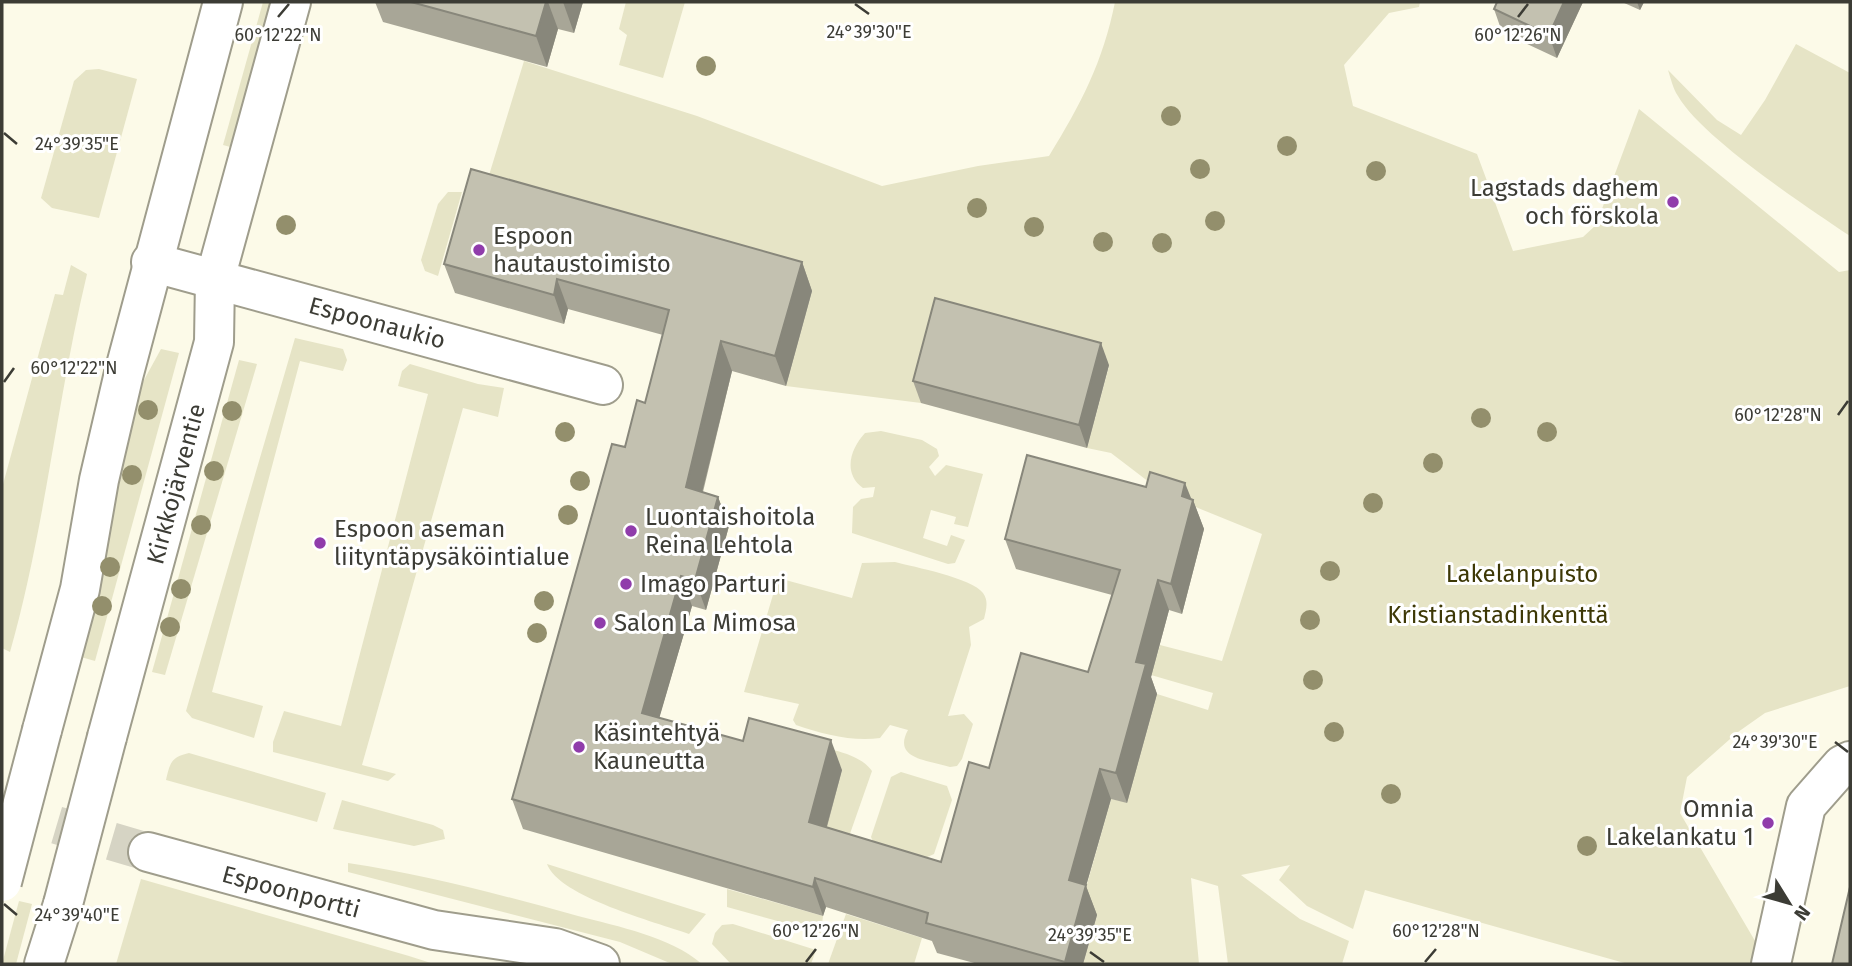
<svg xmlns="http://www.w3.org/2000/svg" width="1852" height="966" viewBox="0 0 1852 966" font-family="'Fira Sans',sans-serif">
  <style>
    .green { fill: #e6e4c6 }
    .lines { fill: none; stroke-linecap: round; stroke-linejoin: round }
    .secondary-tunnel { stroke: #d6d4c4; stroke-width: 38; stroke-dasharray: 38 19; stroke-linecap: butt }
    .street-casing { stroke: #9f9d8c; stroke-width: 42 }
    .secondary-casing { stroke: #9f9d8c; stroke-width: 42 }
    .street { stroke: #fff; stroke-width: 38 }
    .secondary { stroke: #fff; stroke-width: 38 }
    .secondary-bridge-casing { stroke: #9f9d8c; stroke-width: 42; stroke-linecap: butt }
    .secondary-bridge { stroke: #fff; stroke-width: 38 }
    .tree { fill: #938f6c }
    .wall { fill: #a8a697 }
    .shaded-wall { fill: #88877b }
    .building { fill: #c3c1b0; stroke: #88877b; stroke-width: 2 }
    .ticks { fill: none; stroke: #3c3c35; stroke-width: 2.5 }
    .poi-dot { fill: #903cab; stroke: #fff; stroke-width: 2.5 }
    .labels { text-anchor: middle; stroke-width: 6; stroke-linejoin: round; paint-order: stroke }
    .poi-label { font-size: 24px; fill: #3c3c35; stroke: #fff; text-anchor: start }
    .street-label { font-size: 24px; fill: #3c3c35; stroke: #fff }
    .park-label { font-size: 24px; fill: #3d3806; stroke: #fff }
    .ticks-label { font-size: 18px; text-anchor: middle; fill: #3c3c35; stroke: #fff; stroke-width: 6; stroke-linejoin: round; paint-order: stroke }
  </style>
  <rect width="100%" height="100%" fill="#fcfae8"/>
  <g class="green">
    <polygon points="263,2 275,2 234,148 223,145"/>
    <polygon points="626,2 685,2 663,78 619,65 627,35 619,29"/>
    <path d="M1115,2h305l-1,5 -30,6 -45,52 9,41 124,48 36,97 70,-14 13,-12 43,-116 200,163 11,-2v416l-85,27 -27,19 -51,45 -7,36 78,133 -4,18h-126l-263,-74 -12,39 -46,-23 -28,-26 11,-15 -49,10 59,44 49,22 -7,23h-114l-10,-78 -27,-8 8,86h-116l14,-49 -17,-6 31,-110 16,3 30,-108 51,16 5,-17 -62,-18 9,-30 62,16 40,-127 -96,-39 -55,-42 -24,-5 22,-82 -166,-45 -22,82 -135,-17 26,-95 -330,-93 42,-137 173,55 185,70 96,-20 71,-10c32,-52 54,-94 66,-154z"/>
    <path d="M1796,44l54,29v163c-43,-29 -148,-98 -172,-140 -5,-7 -7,-17 -10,-26l49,50 24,15 24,-35z"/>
    <polygon points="99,69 137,79 99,218 52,208 41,198 74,81 86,70"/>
    <polygon points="448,192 462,192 438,276 425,271 421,260 438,204"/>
    <path d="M71,265l16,9c-30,125 -42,255 -77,378l-8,-4v-160l53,-194 8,1z"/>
    <polygon points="295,338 343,349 347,360 343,371 300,361 212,692 263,706 254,738 192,718 186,711"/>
    <polygon points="161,349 179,353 95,661 81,657 138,391"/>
    <polygon points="239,360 257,364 165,675 152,672"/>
    <polygon points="410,364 478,384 504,388 498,417 463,408 362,765 396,774 388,781 273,752 273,742 284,711 341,726 428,394 398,386 402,371"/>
    <path d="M881,431l41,9 15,9 2,7 -10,11 6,9 11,-11 37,9 -15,53 -14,-3 2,-7 -25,-7 -8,28 24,8 4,-11 14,5 -10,23 -7,1 -96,-31 1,-26 8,-8 12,-2 2,-10 -12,1c-21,-15 -12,-40 2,-55z"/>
    <path d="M895,562c19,5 77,16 88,31 6,8 3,17 1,26l-15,8 2,18 -23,71 16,-2 9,10 -11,35 -5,7 -7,1c-22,-7 -58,-8 -42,-37l-18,-5 -10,13c-27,4 -58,-4 -84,-13l-3,-5 6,-16 -55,-12 34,-114 74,20 10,-35z"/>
    <path d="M800,742c23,7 58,9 72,29l-40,114 -20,-6 30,-109 -29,-9z"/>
    <path d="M189,753l137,40 -9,29 -151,-42c4,-17 5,-23 23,-27z"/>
    <polygon points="901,772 947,786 952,800 934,854 923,859 875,846 871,837 891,777"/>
    <polygon points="342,800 433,825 443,830 445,839 414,846 333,829"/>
    <path d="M348,863c79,12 154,32 230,53 41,11 91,20 124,48h-30l-52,-22 -272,-70z"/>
    <path d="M547,864l159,50 -17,20c-33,-12 -130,-37 -142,-70z"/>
    <polygon points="141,879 409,956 434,964 116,964"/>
    <polygon points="727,889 823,916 821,933 727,907"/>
    <polygon points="19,901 32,904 16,964 2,964"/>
    <polygon points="846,914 922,938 914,964 828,964"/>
    <polygon points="733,924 816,950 811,964 731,964 712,944 715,933 722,925"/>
  </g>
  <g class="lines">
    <polyline class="secondary-tunnel" points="2,809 148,852"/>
    <g class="street-casing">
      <g id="street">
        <polyline points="151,262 603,385"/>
        <polyline points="1771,964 1806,806 1842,765 1850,761"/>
      </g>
    </g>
    <g class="secondary-casing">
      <g id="secondary">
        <polyline points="42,730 80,589 99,480 124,373 223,2"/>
        <polyline points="107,737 214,342 215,279 291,2"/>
        <polyline points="148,852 434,930 555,948 600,964"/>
        <polyline points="44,964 63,904"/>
      </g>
    </g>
    <use href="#street" class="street"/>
    <use href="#secondary" class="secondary"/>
    <g class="secondary-bridge-casing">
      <g id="secondary-bridge">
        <polyline points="2,882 42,730"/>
        <polyline points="63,904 107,737"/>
      </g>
    </g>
    <use href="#secondary-bridge" class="secondary-bridge"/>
  </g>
  <g class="tree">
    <circle cx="706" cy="66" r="10"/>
    <circle cx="1171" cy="116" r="10"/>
    <circle cx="1287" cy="146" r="10"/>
    <circle cx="1200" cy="169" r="10"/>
    <circle cx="1376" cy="171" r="10"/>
    <circle cx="977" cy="208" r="10"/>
    <circle cx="1215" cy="221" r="10"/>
    <circle cx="286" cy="225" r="10"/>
    <circle cx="1034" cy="227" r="10"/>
    <circle cx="1103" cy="242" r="10"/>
    <circle cx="1162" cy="243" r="10"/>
    <circle cx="148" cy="410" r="10"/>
    <circle cx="232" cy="411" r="10"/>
    <circle cx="1481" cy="418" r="10"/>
    <circle cx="565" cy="432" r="10"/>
    <circle cx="1547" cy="432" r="10"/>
    <circle cx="1433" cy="463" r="10"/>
    <circle cx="214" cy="471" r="10"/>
    <circle cx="132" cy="475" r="10"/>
    <circle cx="580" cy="481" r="10"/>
    <circle cx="1373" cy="503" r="10"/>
    <circle cx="568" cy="515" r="10"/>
    <circle cx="201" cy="525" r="10"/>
    <circle cx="110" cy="567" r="10"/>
    <circle cx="1330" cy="571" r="10"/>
    <circle cx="181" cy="589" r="10"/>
    <circle cx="544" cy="601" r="10"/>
    <circle cx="102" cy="606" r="10"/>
    <circle cx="1310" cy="620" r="10"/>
    <circle cx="170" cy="627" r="10"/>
    <circle cx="537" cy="633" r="10"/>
    <circle cx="1313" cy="680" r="10"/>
    <circle cx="1334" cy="732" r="10"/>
    <circle cx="1391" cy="794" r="10"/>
    <circle cx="1587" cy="846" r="10"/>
  </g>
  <g class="wall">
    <polygon points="375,2 583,2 574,33 558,29 547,67 383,22"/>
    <polygon points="1583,2 1557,58 1502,32 1494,9"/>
    <polygon points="1622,2 1644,2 1640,10"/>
    <polygon points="802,262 812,291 786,386 732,371 703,492 718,497 729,526 706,610 692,606 659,718 842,770 827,827 941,862 989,768 1088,672 1112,595 1016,569 1005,539 1191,499 1193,500 1204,529 1182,614 1169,610 1151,677 1157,694 1127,803 1111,799 1086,886 1097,915 1083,964 978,964 937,953 932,941 826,907 823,916 523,829 512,799 625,447 645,403 663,335 568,309 564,324 455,293 444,264"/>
    <polygon points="1109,365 1087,448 921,403 913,381"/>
  </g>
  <g class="shaded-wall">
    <polygon points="546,2 548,2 558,29 547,67 536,36"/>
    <polygon points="563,2 583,2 574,33"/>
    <polygon points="1564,2 1583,2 1557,58 1549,35"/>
    <polygon points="1637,2 1644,2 1640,10"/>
    <polygon points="802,262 812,291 786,386 775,356"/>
    <polygon points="557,279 568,309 564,324 554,295"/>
    <polygon points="721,341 732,371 696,517 686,487"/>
    <polygon points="1101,343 1109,365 1087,448 1079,425"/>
    <polygon points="1185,483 1193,503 1193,500 1204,529 1182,614 1171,584 1182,496"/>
    <polygon points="718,497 729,526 706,610 695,580"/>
    <polygon points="681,576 692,606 652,743 642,713"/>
    <polygon points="1158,580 1169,610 1151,677 1157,694 1127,803 1116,773 1136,662"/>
    <polygon points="831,740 842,770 820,851 809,822"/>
    <polygon points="1100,769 1111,799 1086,886 1097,915 1083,964 1066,964 1065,962 1069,880"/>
    <polygon points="815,878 826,907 823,916 813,887"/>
  </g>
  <g class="building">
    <polygon points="411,2 546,2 536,36"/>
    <polygon points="1497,2 1564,2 1549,35 1494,9"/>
    <polygon points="471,169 802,262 775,356 721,341 686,487 718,497 695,580 681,576 642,713 743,741 749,718 831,740 809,822 941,862 969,762 989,768 1021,653 1088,672 1120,570 1005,539 1027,455 1146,487 1150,472 1185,483 1182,496 1193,500 1171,584 1158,580 1136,662 1146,664 1116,773 1100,769 1069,880 1086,885 1065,962 926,923 928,913 815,878 813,887 512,799 612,444 625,447 637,400 645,403 669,310 557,279 554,295 444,264"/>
    <polygon points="935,298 1101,343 1079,425 913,381"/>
    <polygon points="1850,887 1850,964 1832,964"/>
  </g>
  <path class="ticks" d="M855,4l14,10M278,17l11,-13M1518,17l10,-13M4,133l13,11M4,382l10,-14M1838,415l10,-14M1835,742l13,10M4,904l13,11M1090,952l14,10M806,962l10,-13M1425,962l11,-13"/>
  <g class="poi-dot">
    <circle cx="1673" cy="202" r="7"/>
    <circle cx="479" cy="250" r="7"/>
    <circle cx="631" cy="531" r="7"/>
    <circle cx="320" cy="543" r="7"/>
    <circle cx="626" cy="584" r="7"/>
    <circle cx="600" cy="623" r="7"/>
    <circle cx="579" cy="747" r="7"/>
    <circle cx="1768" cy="823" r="7"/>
  </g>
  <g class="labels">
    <g class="poi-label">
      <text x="1659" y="196" text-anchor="end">Lagstads daghem<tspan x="1659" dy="28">och förskola</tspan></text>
      <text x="493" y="244">Espoon<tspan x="493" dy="28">hautaustoimisto</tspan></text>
      <text x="645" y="525">Luontaishoitola<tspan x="645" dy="28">Reina Lehtola</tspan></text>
      <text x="334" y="537">Espoon aseman<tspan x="334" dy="28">liityntäpysäköintialue</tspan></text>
      <text x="640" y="592">Imago Parturi</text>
      <text x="614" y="631">Salon La Mimosa</text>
      <text x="593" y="741">Käsintehtyä<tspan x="593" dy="28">Kauneutta</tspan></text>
      <text x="1754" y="817" text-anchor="end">Omnia<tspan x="1754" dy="28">Lakelankatu 1</tspan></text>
    </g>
    <g class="street-label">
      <text transform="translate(377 323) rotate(15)" y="8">Espoonaukio</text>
      <text transform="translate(176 484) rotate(-75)" y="8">Kirkkojärventie</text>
      <text transform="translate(291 892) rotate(15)" y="8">Espoonportti</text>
    </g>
    <g class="park-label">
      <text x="1522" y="582">Lakelanpuisto</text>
      <text x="1498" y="623">Kristianstadinkenttä</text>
    </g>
  </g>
  <g class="ticks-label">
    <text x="869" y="38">24°39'30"E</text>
    <text x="278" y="41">60°12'22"N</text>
    <text x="1518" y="41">60°12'26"N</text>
    <text x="77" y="150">24°39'35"E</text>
    <text x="74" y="374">60°12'22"N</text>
    <text x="1778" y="421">60°12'28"N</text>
    <text x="1775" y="748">24°39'30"E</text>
    <text x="77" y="921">24°39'40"E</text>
    <text x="816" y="937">60°12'26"N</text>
    <text x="1436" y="937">60°12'28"N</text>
    <text x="1090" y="941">24°39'35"E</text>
  </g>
  <rect width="1852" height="966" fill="none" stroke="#3c3c35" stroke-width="7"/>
  <g transform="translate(1789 903) rotate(127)" stroke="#ffffff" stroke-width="5" paint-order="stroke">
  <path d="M0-5L12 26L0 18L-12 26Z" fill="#3c3c35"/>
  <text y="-10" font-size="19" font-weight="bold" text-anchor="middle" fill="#3c3c35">N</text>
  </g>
</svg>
